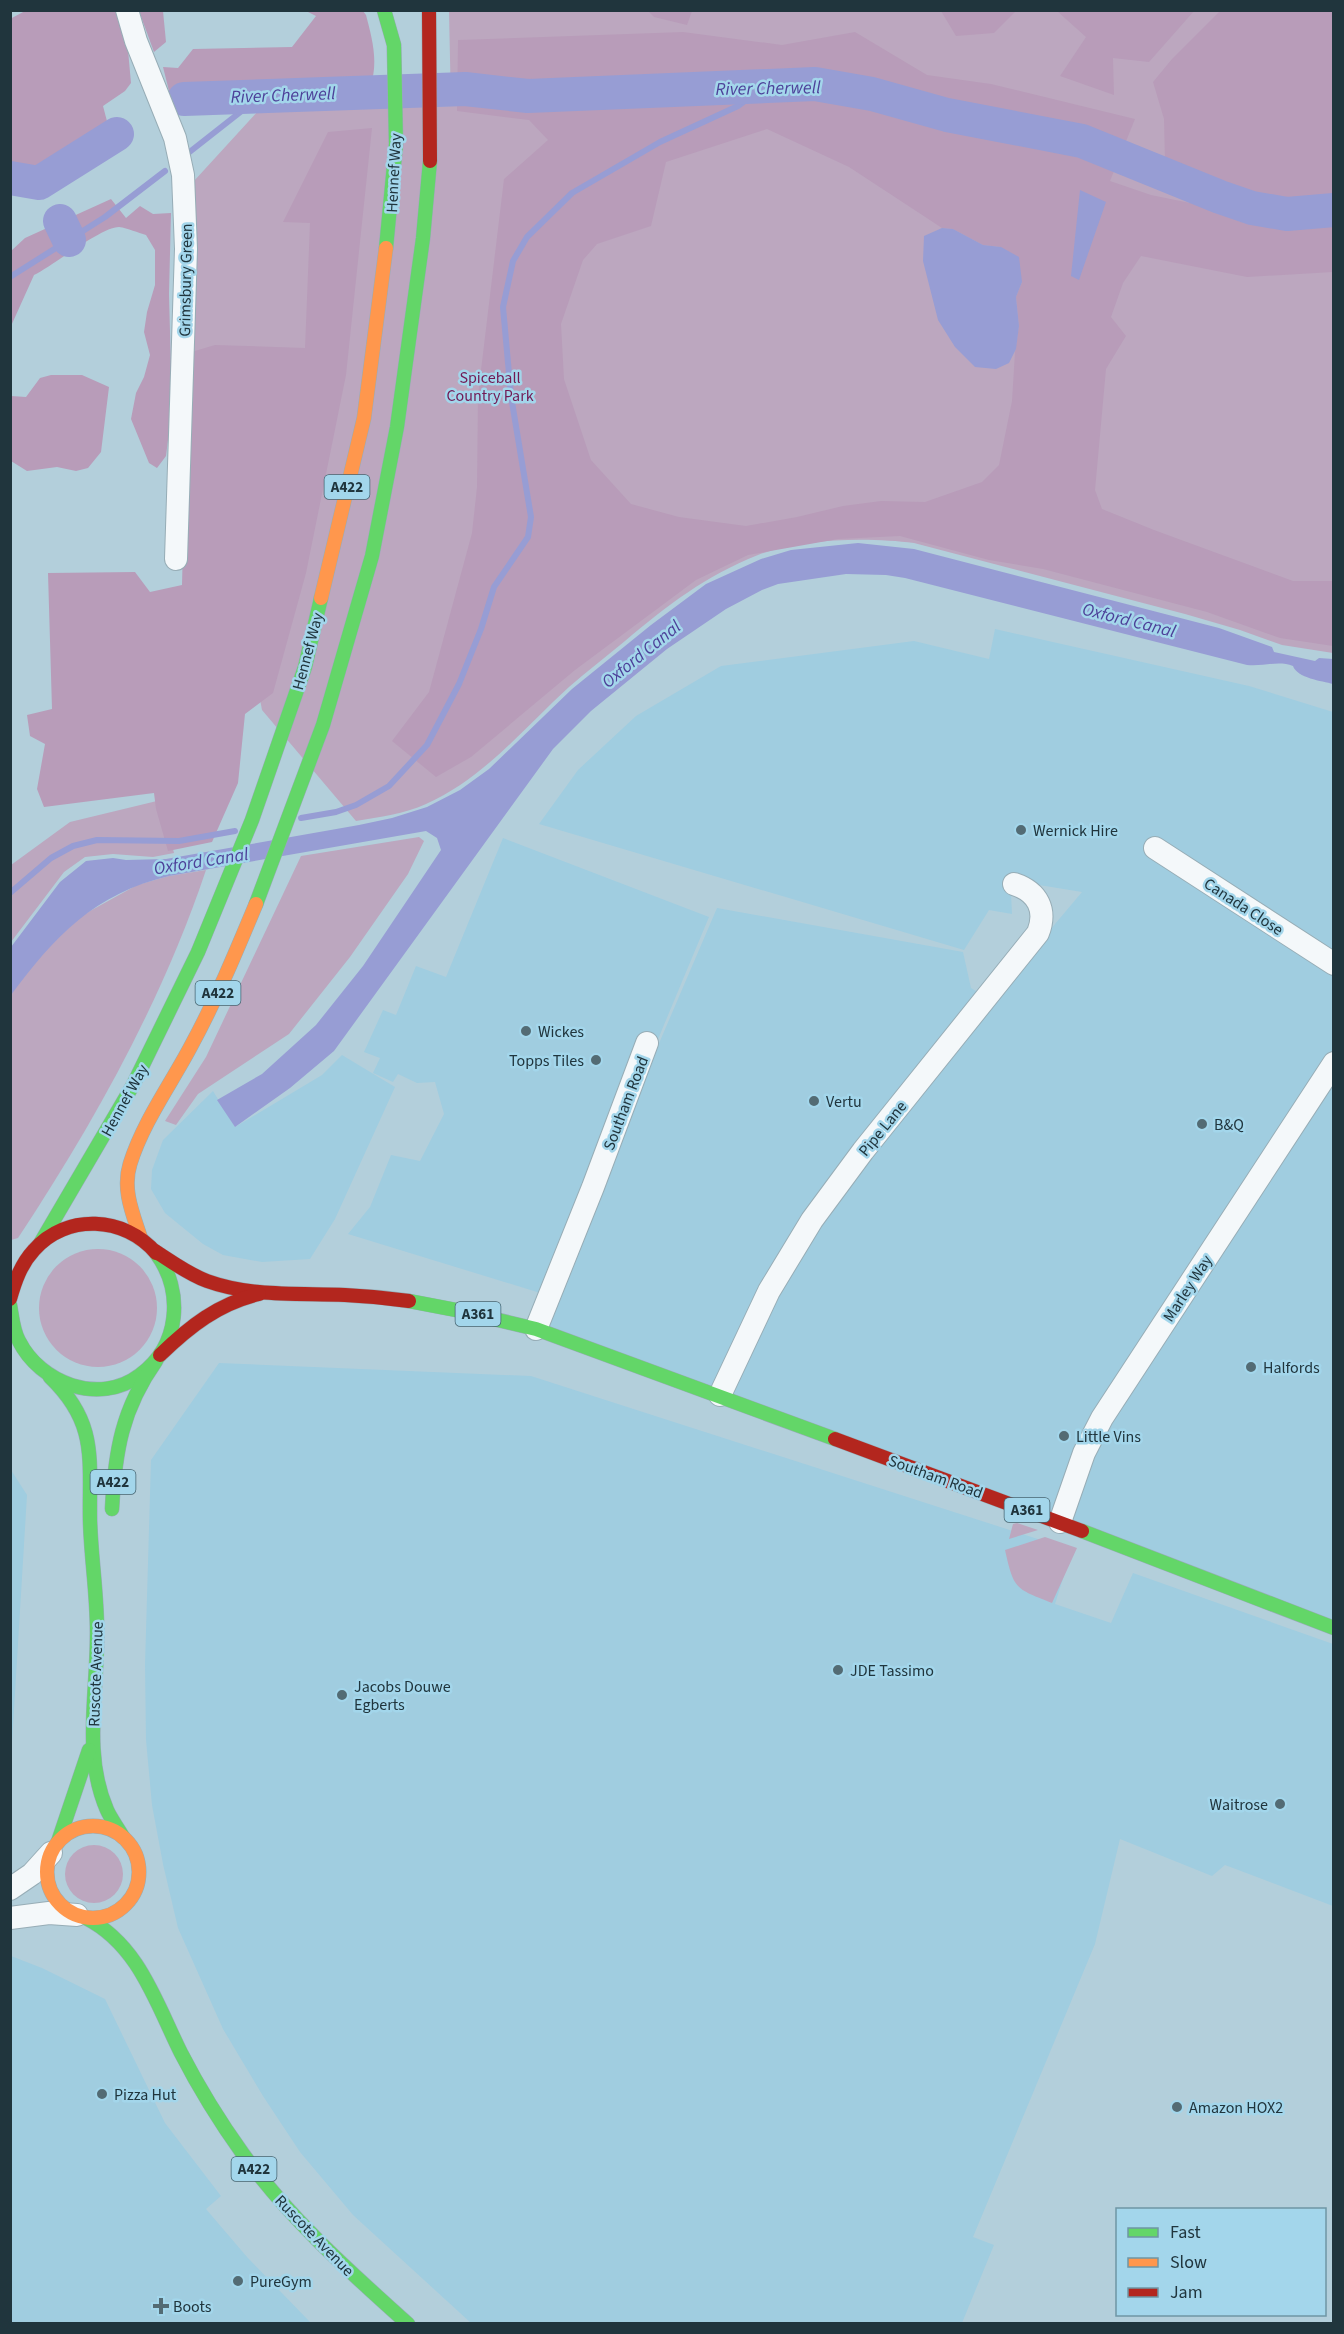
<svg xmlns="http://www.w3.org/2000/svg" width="1344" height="2334" viewBox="0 0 1344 2334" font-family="'Source Sans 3',sans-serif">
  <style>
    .built { fill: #a0cde0 }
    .green { fill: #bca7bf }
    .forest { fill: #b89cb9; fill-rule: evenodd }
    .water { fill: #979dd4 }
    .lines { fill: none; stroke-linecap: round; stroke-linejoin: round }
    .stream { stroke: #979dd4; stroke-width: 6 }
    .river { stroke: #979dd4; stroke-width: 34 }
    .street-casing { stroke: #97adb6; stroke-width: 24 }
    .fast-casing { stroke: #97adb6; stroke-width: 15 }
    .slow-casing { stroke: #97adb6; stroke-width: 15 }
    .jam-casing { stroke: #97adb6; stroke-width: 15 }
    .street { stroke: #f4f8fa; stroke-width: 22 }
    .fast { stroke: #63d668; stroke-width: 14 }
    .slow { stroke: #ff974d; stroke-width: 14 }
    .jam { stroke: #b3261e; stroke-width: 14 }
    .poi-dot { fill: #536b74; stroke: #a3d6eb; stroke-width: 2 }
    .labels { text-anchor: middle; stroke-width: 5; stroke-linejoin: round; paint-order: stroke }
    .shield { fill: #a3d6eb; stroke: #476571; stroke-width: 1.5 }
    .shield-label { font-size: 15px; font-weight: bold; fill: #20353d }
    .street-label { font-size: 16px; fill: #20353d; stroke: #a3d6eb }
    .park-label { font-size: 16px; fill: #721954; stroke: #a3d6eb }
    .poi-label { font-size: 16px; fill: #20353d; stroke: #a3d6eb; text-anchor: start }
    .water-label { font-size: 18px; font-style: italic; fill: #4d4199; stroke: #a3d6eb }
  </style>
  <rect width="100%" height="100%" fill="#b3cfdb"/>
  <g class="built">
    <polygon points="995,629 1249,686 1333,712 1333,1628 536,1329 550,1296 348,1234 370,1207 391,1155 420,1161 444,1114 435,1082 417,1083 398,1074 393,1082 373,1073 380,1058 364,1052 383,1010 396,1015 416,966 446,977 503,838 709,917 555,1286 717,908 963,952 971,988 991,1000 1082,892 1015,881 1011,893 1012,914 989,910 964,950 539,824 578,770 636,716 721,666 914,641 989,659"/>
    <polygon points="342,1055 395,1087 335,1219 310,1259 262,1262 223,1255 203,1244 165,1213 151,1189 152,1170 163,1140 213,1091 235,1127 322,1075"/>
    <polygon points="219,1363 531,1376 1072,1550 1055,1604 1111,1623 1133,1573 1333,1644 1333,1906 1225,1865 1212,1876 1120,1839 1095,1944 973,2237 994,2245 962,2323 471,2323 353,2215 300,2152 263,2096 223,2029 178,1928 163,1864 152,1805 146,1740 145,1665 151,1460"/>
    <polygon points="11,1470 27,1495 11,1759"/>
    <polygon points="11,1956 42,1968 105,1999 165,2123 221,2196 206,2209 247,2257 311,2323 11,2323"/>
  </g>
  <g class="green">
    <path d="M449,11h884v642l-51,-8 -42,-15 -55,-16 -271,-71c-45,-6 -113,-5 -156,12 -53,21 -90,50 -133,86 -18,15 -38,30 -56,46 -46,42 -85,91 -143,117 -22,10 -46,13 -70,17l-94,-111 -47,-250 -25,-43 4,-236 64,-70 193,-5z"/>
    <polygon points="161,800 174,853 153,857 113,854 85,857 64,872 11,942 11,865 70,822"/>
    <polygon points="419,837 424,841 408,874 350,957 289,1034 198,1094 176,1125 165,1121 206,1057 301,856"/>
    <path d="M206,870c-44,131 -112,253 -188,368l-7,2 -1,-245 34,-44 37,-35 56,-31 32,-9z"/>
    <circle cx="98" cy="1308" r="59"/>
    <polygon points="1017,1523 1038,1530 1009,1539 1013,1524"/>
    <path d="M1045,1537l32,11 -25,55c-37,-15 -38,-13 -47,-53z"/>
    <circle cx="94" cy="1874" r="29"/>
  </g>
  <g class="forest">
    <polygon points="1221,10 1333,11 1333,201 1308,206 1251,200 1165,162 1164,119 1153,82 1172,59"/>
    <polygon points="25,11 116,11 128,50 131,83 125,91 103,106 108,125 40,172 11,166 10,19"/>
    <polygon points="139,11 163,11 166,42 154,52"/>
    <path d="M306,11h57l3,4c6,23 13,48 4,72l-170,3 -23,5 -8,-4 -6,-24 15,1 15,-19 99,-2 24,-31z"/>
    <polygon points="648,11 692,11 687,25 654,17"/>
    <polygon points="941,11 1016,11 994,33 956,36"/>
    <polygon points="1057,11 1056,11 1194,11 1149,62 1113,58 1114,95 1060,76 1086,37"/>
    <path d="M683,32l99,13 73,-13 72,43 64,9 144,35 -25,62 41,14 88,18 94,8v51l-86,5 -106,-21 -18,27 -12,34 15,19 -20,33 -11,121 7,19 52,21 139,51h40v65l-53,-8 -73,-26 -164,-43 -54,-9 -89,-24 -62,3 -90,16 -52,25 -121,90 -104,87 -35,20 -44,-36 37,-49 43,-159 5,-46 1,-92 26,-216 44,-39 -19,-20 -72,-9 1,-71zM767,129l82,38 93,61 11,1 30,16 18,2 21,35 -6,15 3,29 -4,26 -3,49 -13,64 -17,17 -57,20 -44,-1 -38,5 -46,11 -51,9 -67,-9 -48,-13 -40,-44 -27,-81 -3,-55 22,-64 14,-16 54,-18 15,-64z"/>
    <polygon points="372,128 346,375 306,573 273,693 245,714 238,783 212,842 168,851 156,809 154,793 44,807 37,789 45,744 30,736 27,715 52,709 48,573 135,572 150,592 182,585 188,353 215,345 305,348 310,223 283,222 328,132"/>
    <path d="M111,199l15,19 14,-12 13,8 18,-1 -2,81 3,114 -6,48 -9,12 -8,-5 -18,-44 5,-26 8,-16 6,-22 -6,-23 3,-20 8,-27v-35l-9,-15c-8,-2 -18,-7 -27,-8 -18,0 -66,39 -85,48l-23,51v-75l14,-13z"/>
    <polygon points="51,375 82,375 109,387 101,452 88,468 76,471 57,467 27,471 11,461 11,396 26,397 40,378"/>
  </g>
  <g class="water">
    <polygon points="1080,190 1106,202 1079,280 1071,276"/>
    <polygon points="942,228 953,229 983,245 1001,247 1019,257 1022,282 1016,297 1019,326 1016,349 1009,363 996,369 975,367 955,347 938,320 923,261 924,236"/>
    <path d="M858,543l56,6 305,79 53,19 2,5 41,9 4,-3 14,1v25c-11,-3 -36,-6 -40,-18 -15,-6 -30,1 -46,-1l-342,-87 -19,-3 -40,-1 -68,10 -16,6 -36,19 -59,40 -76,62 -38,38 -219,302 -44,37 -55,39 -18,-27 45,-26 54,-49 47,-59 78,-116 -4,-12 -11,-7 -257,45c-75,18 -114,60 -158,119v-48l49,-65 26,-21 27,-3 13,2 40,-1 193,-34 33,-7 35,-11 33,-17 29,-21 83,-80 79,-64 55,-41 55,-25 30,-9z"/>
  </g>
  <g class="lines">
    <g class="stream">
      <polyline points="187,154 262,95"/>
      <polyline points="10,277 105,217 165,171"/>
      <polyline points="301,818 336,812 356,805 389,786 427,745 459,684 481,629 494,587 528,537 531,517 511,396 503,307 513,261 527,237 572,193 660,142 738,106 763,87"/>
      <polyline points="10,893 51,858 73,846 97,840 179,841 235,831"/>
    </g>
    <g class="river">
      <polyline points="184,99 465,89 528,96 815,84 872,94 947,115 1082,141 1220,197 1252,208 1287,214 1334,210"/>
      <polyline points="10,178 39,183 117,134"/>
      <polyline points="60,221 69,240"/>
    </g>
    <g class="street-casing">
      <g id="street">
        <polyline points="127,10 136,41 175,138 183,175 186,249 176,559"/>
        <polyline points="1155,848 1334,964"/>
        <polyline points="536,1329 593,1187 647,1043"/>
        <path d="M720,1395l49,-104 43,-71 51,-69 175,-218c9,-23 0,-41 -24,-49"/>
        <polyline points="1060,1522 1084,1453 1102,1418 1334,1063"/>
        <polyline points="10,1889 32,1874 51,1853"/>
        <polyline points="10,1918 49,1913 77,1915"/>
      </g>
    </g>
    <g class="fast-casing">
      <g id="fast">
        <polyline points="384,10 394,45 396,144 386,248"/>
        <polyline points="256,904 323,725 372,556 397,427 423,238 430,161"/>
        <polyline points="41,1242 133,1085 198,952 252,820 305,667 321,598"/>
        <polyline points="409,1301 456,1310 536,1329 835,1439"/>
        <path d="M10,1305c2,11 3,26 9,36 21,42 80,65 121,34 40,-29 44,-84 16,-122"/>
        <path d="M50,1377c48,46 39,82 40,143 1,40 8,79 7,118 0,58 -14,117 10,172 4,9 11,18 16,27"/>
        <path d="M112,1509c3,-58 10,-100 44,-148"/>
        <polyline points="1082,1531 1334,1628"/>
        <polyline points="58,1842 89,1750"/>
        <path d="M86,1918c53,27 70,85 95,135 18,35 39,69 62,101 47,65 106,117 165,170"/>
      </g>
    </g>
    <g class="slow-casing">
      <g id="slow">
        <polyline points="321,598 364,418 386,248"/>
        <path d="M141,1239c-8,-25 -19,-49 -11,-75 13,-42 41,-80 61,-118 25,-46 45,-94 65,-142"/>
        <circle cx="93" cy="1872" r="46"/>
      </g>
    </g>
    <g class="jam-casing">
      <g id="jam">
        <polyline points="429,10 430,161"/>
        <path d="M155,1251c17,11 33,23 52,30 44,16 92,12 138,14 22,1 43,3 64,6"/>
        <path d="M10,1299c5,-18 11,-35 24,-49 32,-37 91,-34 122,3"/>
        <path d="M160,1355c30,-29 58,-51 99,-61"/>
        <polyline points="835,1439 1082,1531"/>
      </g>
    </g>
    <use href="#street" class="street"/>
    <use href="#fast" class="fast"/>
    <use href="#slow" class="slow"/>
    <use href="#jam" class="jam"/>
  </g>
  <g class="poi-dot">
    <circle cx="1021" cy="830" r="6"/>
    <circle cx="526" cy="1031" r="6"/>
    <circle cx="596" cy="1060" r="6"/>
    <circle cx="814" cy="1101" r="6"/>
    <circle cx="1202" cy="1124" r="6"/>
    <circle cx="1251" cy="1367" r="6"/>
    <circle cx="1064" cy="1436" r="6"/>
    <circle cx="838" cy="1670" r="6"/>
    <circle cx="342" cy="1695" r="6"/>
    <circle cx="1280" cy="1804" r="6"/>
    <circle cx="102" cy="2094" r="6"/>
    <circle cx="1177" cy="2107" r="6"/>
    <circle cx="238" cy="2281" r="6"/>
    <path d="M158 2297h6v6h6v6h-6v6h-6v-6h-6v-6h6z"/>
  </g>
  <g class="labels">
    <g class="shield">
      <rect x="324.5" y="475" width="45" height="24" rx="4.5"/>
      <rect x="195.5" y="981" width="45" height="24" rx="4.5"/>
      <rect x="455.5" y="1302" width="45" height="24" rx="4.5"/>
      <rect x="90.5" y="1470" width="45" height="24" rx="4.5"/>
      <rect x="1004.5" y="1498" width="45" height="24" rx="4.5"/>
      <rect x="231.5" y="2157" width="45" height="24" rx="4.5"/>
    </g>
    <g class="shield-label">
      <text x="347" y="492">A422</text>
      <text x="218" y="998">A422</text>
      <text x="478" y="1319">A361</text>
      <text x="113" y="1487">A422</text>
      <text x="1027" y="1515">A361</text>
      <text x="254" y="2174">A422</text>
    </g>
    <g class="street-label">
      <text transform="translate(393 173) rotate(-87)" y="6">Hennef Way</text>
      <text transform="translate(185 280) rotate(-89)" y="6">Grimsbury Green</text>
      <text transform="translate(307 651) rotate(-75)" y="6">Hennef Way</text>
      <text transform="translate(1244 906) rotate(33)" y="6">Canada Close</text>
      <text transform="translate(124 1100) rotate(-61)" y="6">Hennef Way</text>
      <text transform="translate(625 1103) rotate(-69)" y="6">Southam Road</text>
      <text transform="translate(882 1128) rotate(-51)" y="6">Pipe Lane</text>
      <text transform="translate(1187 1288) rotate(-57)" y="6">Marley Way</text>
      <text transform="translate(936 1476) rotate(20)" y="6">Southam Road</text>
      <text transform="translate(95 1674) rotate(-88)" y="6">Ruscote Avenue</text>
      <text transform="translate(315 2235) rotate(46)" y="6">Ruscote Avenue</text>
    </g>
    <g class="park-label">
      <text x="490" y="383">Spiceball<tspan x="490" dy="18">Country Park</tspan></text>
    </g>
    <g class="poi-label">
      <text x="1033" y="836">Wernick Hire</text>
      <text x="538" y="1037">Wickes</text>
      <text x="584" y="1066" text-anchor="end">Topps Tiles</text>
      <text x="826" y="1107">Vertu</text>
      <text x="1214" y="1130">B&amp;Q</text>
      <text x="1263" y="1373">Halfords</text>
      <text x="1076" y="1442">Little Vins</text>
      <text x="850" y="1676">JDE Tassimo</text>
      <text x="354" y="1692">Jacobs Douwe<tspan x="354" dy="18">Egberts</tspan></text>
      <text x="1268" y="1810" text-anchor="end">Waitrose</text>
      <text x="114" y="2100">Pizza Hut</text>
      <text x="1189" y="2113">Amazon HOX2</text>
      <text x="250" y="2287">PureGym</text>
      <text x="173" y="2312">Boots</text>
    </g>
    <g class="water-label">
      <text transform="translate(768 88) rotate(-1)" y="6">River Cherwell</text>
      <text transform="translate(283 95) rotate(-2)" y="6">River Cherwell</text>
      <text transform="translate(1129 620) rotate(14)" y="6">Oxford Canal</text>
      <text transform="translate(641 654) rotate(-39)" y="6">Oxford Canal</text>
      <text transform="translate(201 861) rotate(-9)" y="6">Oxford Canal</text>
    </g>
  </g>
  <rect width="1344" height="2334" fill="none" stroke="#20353d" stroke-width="24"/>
  <rect x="1116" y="2208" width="210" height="108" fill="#a3d6eb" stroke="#6f96a5" stroke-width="1.5"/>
  <rect x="1128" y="2228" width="30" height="9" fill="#63d668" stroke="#6f96a5" stroke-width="1.5"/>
  <text x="1170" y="2238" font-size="18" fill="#20353d">Fast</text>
  <rect x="1128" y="2258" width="30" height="9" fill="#ff974d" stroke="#6f96a5" stroke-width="1.5"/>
  <text x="1170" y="2268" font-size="18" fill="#20353d">Slow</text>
  <rect x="1128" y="2288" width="30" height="9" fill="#b3261e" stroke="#6f96a5" stroke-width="1.5"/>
  <text x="1170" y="2298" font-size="18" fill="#20353d">Jam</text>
</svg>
